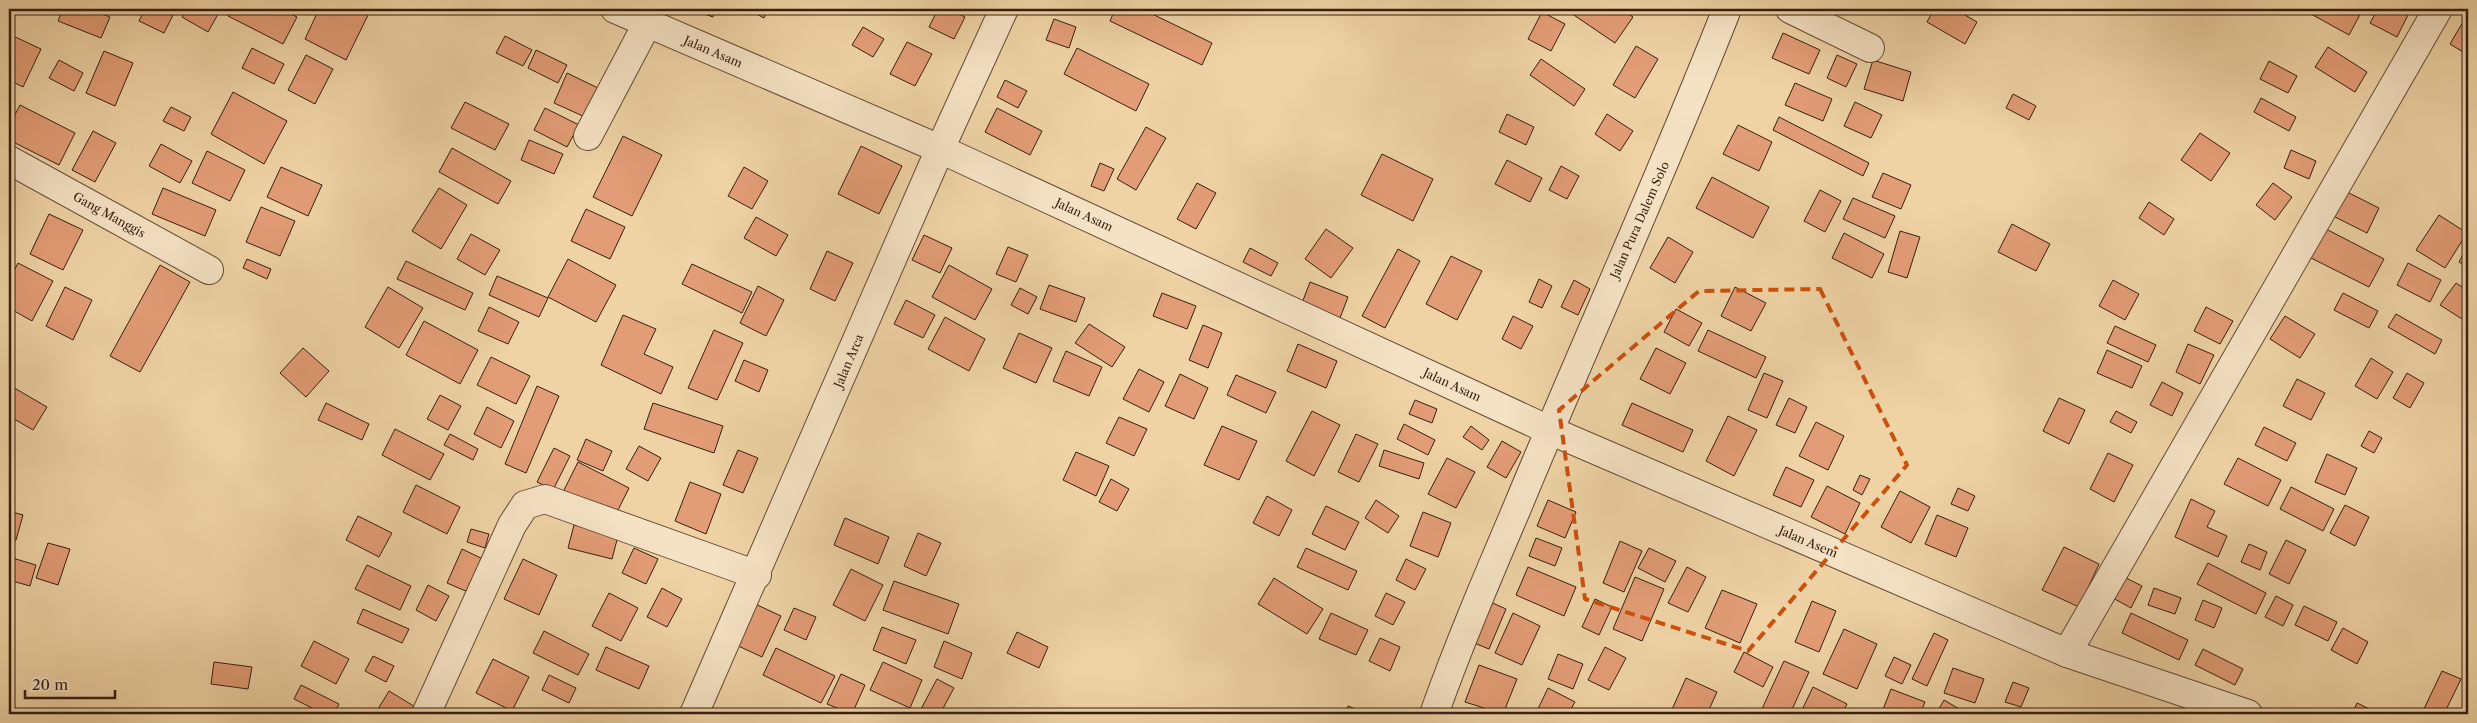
<svg xmlns="http://www.w3.org/2000/svg" width="2477" height="723" viewBox="0 0 2477 723" font-family="'Libre Caslon Text',serif">
  <style>
    .building { fill: #e39d76; stroke: #361e12 }
    .lines { fill: none; stroke-linecap: round; stroke-linejoin: round }
    .minor-casing { stroke: #644b37; stroke-width: 30 }
    .minor { stroke: #f5e2c4; stroke-width: 28 }
    .marked { fill: none; stroke: #cd500d; stroke-width: 4; stroke-dasharray: 10 6; stroke-linejoin: round }
    .labels { text-anchor: middle; stroke-width: 4; stroke-linejoin: round; paint-order: stroke }
    .street-label { font-size: 12px; fill: #361e12; stroke: #f5e2c4 }
  </style>
  <rect width="100%" height="100%" fill="#efd3a5"/>
  <filter id="stains"><feTurbulence type="fractalNoise" baseFrequency=".004" numOctaves="4"/><feColorMatrix values="0 0 0 0 .2 0 0 0 0 .09 0 0 0 0 .02 0 0 0 .5 -.17"/></filter>
  <radialGradient id="worn" r=".72"><stop offset=".6" stop-color="#630" stop-opacity="0"/><stop offset="1" stop-color="#630" stop-opacity=".3"/></radialGradient>
  <g class="building">
    <polygon points="63,9 89,9 110,17 101,38 58,21"/>
    <polygon points="145,9 176,9 164,33 139,21"/>
    <polygon points="187,9 221,9 208,32 182,17"/>
    <polygon points="232,9 281,9 297,17 283,44 228,16"/>
    <polygon points="319,9 371,9 346,60 305,39"/>
    <polygon points="691,9 716,9 713,17"/>
    <polygon points="747,9 768,9 764,18"/>
    <polygon points="938,9 949,9 965,17 954,39 929,27"/>
    <polygon points="1115,9 1142,9 1212,43 1202,65 1110,21"/>
    <polygon points="1565,9 1621,9 1633,17 1615,43"/>
    <polygon points="1934,9 1955,9 1977,22 1965,44 1927,22"/>
    <polygon points="2302,9 2363,9 2349,35"/>
    <polygon points="2378,9 2411,9 2397,37 2370,23"/>
    <polygon points="1542,12 1565,24 1551,51 1528,39"/>
    <polygon points="2467,15 2468,16 2468,55 2450,44"/>
    <polygon points="1054,19 1076,27 1069,48 1046,40"/>
    <polygon points="863,27 884,39 873,57 852,45"/>
    <polygon points="1783,33 1820,50 1809,74 1772,58"/>
    <polygon points="9,34 41,49 23,87 9,80"/>
    <polygon points="505,36 532,50 523,66 496,53"/>
    <polygon points="907,42 932,54 915,86 890,74"/>
    <polygon points="1636,46 1658,59 1635,98 1613,85"/>
    <polygon points="2328,47 2367,72 2355,92 2315,67"/>
    <polygon points="252,48 284,64 274,84 242,68"/>
    <polygon points="1077,48 1149,84 1136,111 1064,74"/>
    <polygon points="536,50 567,65 558,83 528,68"/>
    <polygon points="104,51 133,63 115,106 86,93"/>
    <polygon points="306,55 333,69 315,104 288,90"/>
    <polygon points="1837,55 1857,64 1846,87 1827,78"/>
    <polygon points="1541,59 1585,89 1574,106 1530,75"/>
    <polygon points="59,60 83,73 74,91 49,78"/>
    <polygon points="1873,60 1911,72 1903,101 1864,89"/>
    <polygon points="2269,61 2297,76 2288,93 2260,79"/>
    <polygon points="567,73 598,88 585,117 554,103"/>
    <polygon points="1005,80 1027,91 1018,108 997,97"/>
    <polygon points="1795,83 1832,99 1823,121 1785,105"/>
    <polygon points="233,92 287,121 264,164 211,134"/>
    <polygon points="2013,94 2036,106 2029,120 2006,108"/>
    <polygon points="2261,98 2296,117 2289,131 2254,112"/>
    <polygon points="465,102 509,124 495,150 451,128"/>
    <polygon points="1855,102 1882,115 1871,138 1844,126"/>
    <polygon points="20,105 75,133 59,165 9,140 9,126"/>
    <polygon points="171,107 191,117 184,131 163,121"/>
    <polygon points="545,108 579,125 567,147 534,130"/>
    <polygon points="997,108 1042,131 1030,155 985,132"/>
    <polygon points="1507,114 1534,127 1526,145 1499,132"/>
    <polygon points="1607,114 1633,131 1620,151 1595,134"/>
    <polygon points="1779,117 1869,163 1863,176 1773,130"/>
    <polygon points="1738,125 1772,142 1759,171 1723,154"/>
    <polygon points="1146,127 1166,138 1136,190 1117,179"/>
    <polygon points="93,131 116,143 95,182 72,170"/>
    <polygon points="2200,133 2230,153 2211,181 2181,160"/>
    <polygon points="623,136 662,155 632,216 593,197"/>
    <polygon points="529,140 563,154 554,174 521,160"/>
    <polygon points="161,144 192,161 180,183 149,166"/>
    <polygon points="861,146 902,166 879,214 838,194"/>
    <polygon points="452,148 511,181 498,204 439,172"/>
    <polygon points="2291,150 2316,161 2309,179 2284,168"/>
    <polygon points="207,151 245,170 230,201 192,183"/>
    <polygon points="1382,154 1433,179 1413,221 1361,195"/>
    <polygon points="1507,160 1542,178 1530,202 1495,184"/>
    <polygon points="1100,163 1114,169 1104,191 1091,186"/>
    <polygon points="1561,166 1579,176 1567,199 1549,190"/>
    <polygon points="281,167 322,185 308,216 267,197"/>
    <polygon points="744,167 768,181 752,209 728,196"/>
    <polygon points="1883,173 1911,185 1901,209 1872,197"/>
    <polygon points="1712,177 1769,207 1753,238 1696,208"/>
    <polygon points="1197,183 1216,193 1196,229 1177,219"/>
    <polygon points="2273,183 2292,197 2275,220 2256,205"/>
    <polygon points="163,188 216,210 205,236 152,214"/>
    <polygon points="439,188 467,205 441,249 412,231"/>
    <polygon points="1820,190 1841,201 1825,232 1804,221"/>
    <polygon points="2345,191 2379,208 2367,233 2333,216"/>
    <polygon points="1853,198 1895,216 1885,238 1843,219"/>
    <polygon points="2149,202 2174,219 2164,235 2139,218"/>
    <polygon points="261,207 295,221 280,256 246,242"/>
    <polygon points="586,209 625,227 610,259 571,241"/>
    <polygon points="49,214 83,230 63,270 30,254"/>
    <polygon points="2439,215 2467,233 2445,268 2416,250"/>
    <polygon points="756,217 788,235 776,256 744,238"/>
    <polygon points="2012,224 2050,244 2036,271 1998,252"/>
    <polygon points="1326,229 1353,248 1331,278 1305,259"/>
    <polygon points="2326,229 2384,259 2369,287 2311,258"/>
    <polygon points="1900,231 1920,237 1907,278 1888,272"/>
    <polygon points="1844,233 1884,254 1872,278 1832,258"/>
    <polygon points="471,234 500,250 485,275 457,259"/>
    <polygon points="924,235 952,248 940,273 912,260"/>
    <polygon points="1668,237 1693,252 1675,283 1650,268"/>
    <polygon points="2468,245 2468,267 2459,262"/>
    <polygon points="1008,247 1028,255 1016,282 996,274"/>
    <polygon points="1250,248 1278,263 1271,276 1243,262"/>
    <polygon points="1398,249 1420,261 1385,328 1362,316"/>
    <polygon points="827,251 853,263 835,301 810,289"/>
    <polygon points="1451,256 1482,271 1457,320 1426,304"/>
    <polygon points="247,259 271,269 267,279 243,268"/>
    <polygon points="568,259 616,285 596,322 548,297"/>
    <polygon points="406,261 473,293 465,310 397,279"/>
    <polygon points="18,263 53,281 32,321 9,308 9,281"/>
    <polygon points="2408,263 2441,280 2430,302 2397,285"/>
    <polygon points="692,264 752,292 742,313 682,284"/>
    <polygon points="160,265 190,282 140,372 110,356"/>
    <polygon points="949,265 992,289 975,320 932,297"/>
    <polygon points="497,276 548,298 539,317 489,295"/>
    <polygon points="1539,279 1552,286 1542,308 1529,302"/>
    <polygon points="1574,280 1590,289 1578,315 1561,307"/>
    <polygon points="2113,280 2139,294 2125,320 2099,306"/>
    <polygon points="1310,282 1348,297 1340,318 1302,303"/>
    <polygon points="2456,283 2468,291 2468,310 2462,319 2440,305"/>
    <polygon points="1049,285 1085,298 1076,322 1040,309"/>
    <polygon points="758,286 784,300 766,336 740,323"/>
    <polygon points="65,287 92,300 73,340 46,326"/>
    <polygon points="388,287 423,308 399,348 365,327"/>
    <polygon points="1735,287 1766,303 1751,331 1721,316"/>
    <polygon points="1020,288 1037,297 1028,314 1011,305"/>
    <polygon points="1162,293 1196,306 1187,329 1153,316"/>
    <polygon points="2343,293 2378,311 2369,328 2334,310"/>
    <polygon points="906,300 935,315 923,338 894,324"/>
    <polygon points="489,307 519,322 508,344 478,331"/>
    <polygon points="2206,307 2233,321 2220,344 2194,331"/>
    <polygon points="1676,309 1702,323 1689,346 1664,332"/>
    <polygon points="2396,314 2442,340 2435,354 2388,327"/>
    <polygon points="623,315 656,329 644,354 673,367 661,394 601,365"/>
    <polygon points="1513,316 1533,326 1521,349 1502,339"/>
    <polygon points="2285,316 2315,334 2300,358 2270,339"/>
    <polygon points="945,317 985,339 969,371 928,349"/>
    <polygon points="424,321 478,350 460,384 406,355"/>
    <polygon points="1089,324 1125,347 1112,367 1075,343"/>
    <polygon points="1203,325 1222,333 1208,368 1189,360"/>
    <polygon points="2115,326 2156,345 2148,362 2107,343"/>
    <polygon points="714,330 743,343 717,400 688,388"/>
    <polygon points="1708,330 1766,357 1756,378 1698,351"/>
    <polygon points="1019,333 1052,348 1036,383 1003,368"/>
    <polygon points="1298,344 1337,361 1326,388 1287,371"/>
    <polygon points="2188,344 2214,355 2200,384 2176,372"/>
    <polygon points="303,348 329,371 306,397 280,373"/>
    <polygon points="1656,348 1686,363 1670,394 1640,379"/>
    <polygon points="2107,350 2142,366 2132,388 2097,373"/>
    <polygon points="1066,351 1102,367 1089,396 1053,381"/>
    <polygon points="491,357 530,376 516,404 477,385"/>
    <polygon points="2371,358 2393,372 2377,399 2355,386"/>
    <polygon points="744,360 768,370 759,392 735,381"/>
    <polygon points="1139,369 1164,382 1149,412 1123,399"/>
    <polygon points="1764,373 1783,381 1767,418 1748,410"/>
    <polygon points="2407,373 2424,383 2410,408 2393,398"/>
    <polygon points="1180,374 1208,388 1194,419 1165,406"/>
    <polygon points="1236,375 1276,392 1266,413 1227,395"/>
    <polygon points="2297,379 2325,393 2311,420 2283,406"/>
    <polygon points="2162,382 2183,393 2172,416 2150,405"/>
    <polygon points="11,386 47,407 33,430 9,416 9,390"/>
    <polygon points="537,386 559,396 526,473 505,464"/>
    <polygon points="440,395 461,406 448,430 427,419"/>
    <polygon points="1789,398 1807,407 1795,433 1776,425"/>
    <polygon points="2059,398 2085,410 2069,444 2043,431"/>
    <polygon points="1415,400 1437,409 1432,423 1409,414"/>
    <polygon points="326,403 369,424 362,440 318,420"/>
    <polygon points="653,403 723,426 714,453 644,429"/>
    <polygon points="1632,403 1693,430 1683,452 1622,425"/>
    <polygon points="487,407 514,421 501,448 474,434"/>
    <polygon points="1312,411 1340,425 1314,476 1286,461"/>
    <polygon points="2116,411 2137,422 2131,433 2110,422"/>
    <polygon points="1728,416 1757,430 1734,476 1706,461"/>
    <polygon points="1119,417 1147,429 1134,456 1106,443"/>
    <polygon points="1816,422 1844,436 1828,470 1799,456"/>
    <polygon points="1404,424 1435,440 1428,455 1397,439"/>
    <polygon points="1222,426 1257,441 1239,480 1204,465"/>
    <polygon points="1471,426 1489,440 1482,450 1463,437"/>
    <polygon points="2264,427 2296,443 2287,461 2255,445"/>
    <polygon points="395,429 444,454 430,480 382,455"/>
    <polygon points="2369,431 2382,438 2374,453 2361,446"/>
    <polygon points="450,434 478,449 473,460 444,445"/>
    <polygon points="1356,434 1378,444 1359,482 1338,472"/>
    <polygon points="586,439 612,451 603,471 577,460"/>
    <polygon points="1502,441 1521,452 1506,478 1487,467"/>
    <polygon points="639,446 661,458 648,481 626,469"/>
    <polygon points="554,448 570,456 553,490 537,482"/>
    <polygon points="738,450 758,458 743,493 723,485"/>
    <polygon points="1384,450 1424,463 1419,479 1379,466"/>
    <polygon points="1076,452 1109,466 1096,496 1063,480"/>
    <polygon points="2108,453 2133,465 2114,502 2090,489"/>
    <polygon points="2327,454 2357,468 2345,495 2315,482"/>
    <polygon points="1447,458 1475,472 1456,508 1428,494"/>
    <polygon points="2238,458 2281,480 2268,506 2224,484"/>
    <polygon points="578,462 629,488 614,518 563,492"/>
    <polygon points="1786,467 1814,480 1801,507 1773,495"/>
    <polygon points="1860,475 1870,479 1862,495 1853,490"/>
    <polygon points="1111,479 1129,489 1117,511 1099,502"/>
    <polygon points="690,482 721,494 706,534 675,521"/>
    <polygon points="416,485 460,507 447,534 403,512"/>
    <polygon points="1827,486 1860,503 1845,534 1811,517"/>
    <polygon points="2291,487 2334,509 2323,531 2280,509"/>
    <polygon points="1958,488 1975,496 1968,511 1951,504"/>
    <polygon points="1900,491 1930,507 1911,543 1881,527"/>
    <polygon points="1267,496 1292,510 1279,536 1253,523"/>
    <polygon points="2191,499 2215,511 2207,527 2227,536 2218,557 2175,537"/>
    <polygon points="1376,500 1399,516 1388,533 1365,518"/>
    <polygon points="1548,500 1576,512 1565,538 1537,526"/>
    <polygon points="2345,505 2369,517 2355,546 2330,533"/>
    <polygon points="1326,506 1359,522 1345,550 1312,534"/>
    <polygon points="9,511 23,515 16,540 9,538"/>
    <polygon points="1423,512 1451,523 1438,557 1410,546"/>
    <polygon points="1937,515 1968,528 1956,557 1925,544"/>
    <polygon points="358,516 392,533 379,557 346,540"/>
    <polygon points="845,518 889,537 878,564 834,545"/>
    <polygon points="574,525 618,536 612,559 568,548"/>
    <polygon points="471,529 489,534 485,548 467,542"/>
    <polygon points="918,533 941,543 926,576 904,566"/>
    <polygon points="1536,538 1562,548 1555,566 1529,556"/>
    <polygon points="2286,540 2306,550 2289,584 2269,574"/>
    <polygon points="1620,541 1642,551 1624,592 1603,583"/>
    <polygon points="48,543 70,549 58,585 36,578"/>
    <polygon points="2249,544 2267,552 2260,570 2241,562"/>
    <polygon points="2064,547 2099,564 2079,607 2042,590"/>
    <polygon points="634,548 658,559 646,584 622,573"/>
    <polygon points="1306,548 1357,571 1348,590 1297,567"/>
    <polygon points="1649,548 1676,561 1665,582 1638,568"/>
    <polygon points="462,549 483,559 468,592 447,583"/>
    <polygon points="9,557 36,565 30,586 9,580"/>
    <polygon points="523,559 557,575 539,615 504,599"/>
    <polygon points="1406,559 1426,569 1415,590 1396,580"/>
    <polygon points="2208,563 2266,593 2256,614 2197,584"/>
    <polygon points="367,565 411,586 400,610 355,589"/>
    <polygon points="1528,567 1576,587 1564,616 1516,595"/>
    <polygon points="1687,567 1706,577 1688,612 1668,603"/>
    <polygon points="851,569 883,585 865,621 833,605"/>
    <polygon points="2120,575 2142,586 2131,608 2109,596"/>
    <polygon points="1635,577 1664,589 1642,641 1613,629"/>
    <polygon points="1274,578 1323,609 1307,634 1258,604"/>
    <polygon points="894,581 959,604 948,634 883,610"/>
    <polygon points="428,585 449,596 436,621 416,610"/>
    <polygon points="662,588 682,599 667,627 647,617"/>
    <polygon points="2154,588 2181,598 2175,614 2148,605"/>
    <polygon points="1722,590 1757,604 1740,643 1705,628"/>
    <polygon points="609,593 638,608 621,641 592,626"/>
    <polygon points="1386,593 1405,602 1393,625 1375,616"/>
    <polygon points="2276,596 2293,605 2283,626 2265,617"/>
    <polygon points="1595,599 1612,607 1599,635 1582,627"/>
    <polygon points="1486,600 1506,609 1489,649 1469,641"/>
    <polygon points="2203,600 2222,608 2214,628 2195,620"/>
    <polygon points="1812,601 1836,611 1819,652 1795,642"/>
    <polygon points="753,603 781,616 762,657 734,644"/>
    <polygon points="2304,606 2337,622 2328,641 2295,625"/>
    <polygon points="794,608 816,617 806,640 784,630"/>
    <polygon points="363,609 409,629 402,643 357,623"/>
    <polygon points="1331,613 1368,630 1356,655 1319,639"/>
    <polygon points="1513,613 1540,626 1522,665 1495,653"/>
    <polygon points="2131,613 2188,640 2179,660 2122,633"/>
    <polygon points="882,627 916,640 906,664 873,650"/>
    <polygon points="2343,628 2368,642 2357,664 2331,650"/>
    <polygon points="1844,629 1877,644 1857,689 1823,674"/>
    <polygon points="544,631 589,654 578,675 533,653"/>
    <polygon points="1017,632 1048,647 1039,668 1007,653"/>
    <polygon points="1934,633 1948,640 1927,686 1912,679"/>
    <polygon points="1380,638 1400,647 1390,671 1369,661"/>
    <polygon points="314,641 349,659 336,684 301,666"/>
    <polygon points="944,641 972,653 962,679 934,667"/>
    <polygon points="606,647 649,666 639,689 596,670"/>
    <polygon points="1605,647 1626,658 1609,690 1588,680"/>
    <polygon points="776,648 835,676 821,703 763,675"/>
    <polygon points="2203,649 2243,669 2235,685 2195,665"/>
    <polygon points="1744,652 1773,667 1763,687 1734,672"/>
    <polygon points="1558,654 1583,664 1573,689 1548,679"/>
    <polygon points="373,656 394,666 386,682 365,671"/>
    <polygon points="1894,657 1911,665 1902,684 1885,676"/>
    <polygon points="493,659 529,677 512,711 476,693"/>
    <polygon points="1784,661 1809,672 1790,714 1767,714 1761,711"/>
    <polygon points="214,662 252,667 248,689 211,684"/>
    <polygon points="883,662 922,680 910,708 870,690"/>
    <polygon points="1479,665 1517,679 1503,714 1465,702"/>
    <polygon points="1953,668 1984,679 1975,703 1944,693"/>
    <polygon points="2442,671 2461,679 2444,714 2430,714 2423,711"/>
    <polygon points="841,674 865,685 852,714 827,704"/>
    <polygon points="549,675 576,688 569,703 542,690"/>
    <polygon points="1686,678 1717,692 1707,714 1670,714"/>
    <polygon points="937,679 954,688 940,714 932,714 921,709"/>
    <polygon points="2013,682 2029,688 2021,707 2005,702"/>
    <polygon points="301,685 339,704 334,714 324,714 294,699"/>
    <polygon points="1813,687 1847,704 1842,714 1800,714"/>
    <polygon points="1548,688 1575,702 1568,714 1536,713"/>
    <polygon points="1891,689 1925,702 1920,714 1887,714 1882,712"/>
    <polygon points="389,691 417,708 414,714 375,714"/>
    <polygon points="2468,697 2468,714 2460,714"/>
    <polygon points="1944,700 1968,714 1936,714"/>
    <polygon points="2357,703 2380,714 2352,714"/>
    <polygon points="1348,706 1369,714 1345,714"/>
    <polygon points="1579,709 1593,714 1577,714"/>
  </g>
  <g class="lines">
    <g class="minor-casing">
      <g id="minor">
        <polyline points="615,9 940,149 1549,430 2067,653 2248,714"/>
        <polyline points="1790,9 1870,48"/>
        <polyline points="588,136 647,24"/>
        <polyline points="9,160 209,270"/>
        <polyline points="2067,653 2438,9"/>
        <polyline points="426,714 512,525 525,505 545,499 757,575"/>
        <polyline points="694,714 940,149 1004,9"/>
        <path d="M1434,714c25,-70 54,-138 83,-206 69,-167 144,-331 210,-499"/>
      </g>
    </g>
    <use href="#minor" class="minor"/>
  </g>
  <path class="marked" d="M1820,289l87,176 -159,186 -163,-52 -26,-189 140,-119z"/>
  <g class="labels">
    <g class="street-label">
      <text transform="translate(713 52) rotate(23)" y="4">Jalan Asam</text>
      <text transform="translate(109 215) rotate(29)" y="4">Gang Manggis</text>
      <text transform="translate(1084 215) rotate(25)" y="4">Jalan Asam</text>
      <text transform="translate(1640 220) rotate(-66)" y="4">Jalan Pura Dalem Solo</text>
      <text transform="translate(849 361) rotate(-67)" y="4">Jalan Arca</text>
      <text transform="translate(1452 385) rotate(25)" y="4">Jalan Asam</text>
      <text transform="translate(1808 542) rotate(23)" y="4">Jalan Asem</text>
    </g>
  </g>
  <rect width="2477" height="723" fill="none" stroke="#efd3a5" stroke-width="30"/>
  <rect x="10" y="10" width="2457" height="703" fill="none" stroke="#361e12" stroke-width="2.5"/>
  <rect x="15" y="15" width="2447" height="693" fill="none" stroke="#361e12"/>
  <path d="M25 690v8h90v-8" fill="none" stroke="#361e12" stroke-width="2.5"/>
  <text x="32" y="690" font-size="15" fill="#361e12" stroke="#f5e2c4" stroke-width="4" paint-order="stroke">20 m</text>
  <rect width="100%" height="100%" filter="url(#stains)"/>
  <rect width="100%" height="100%" fill="url(#worn)"/>
</svg>
